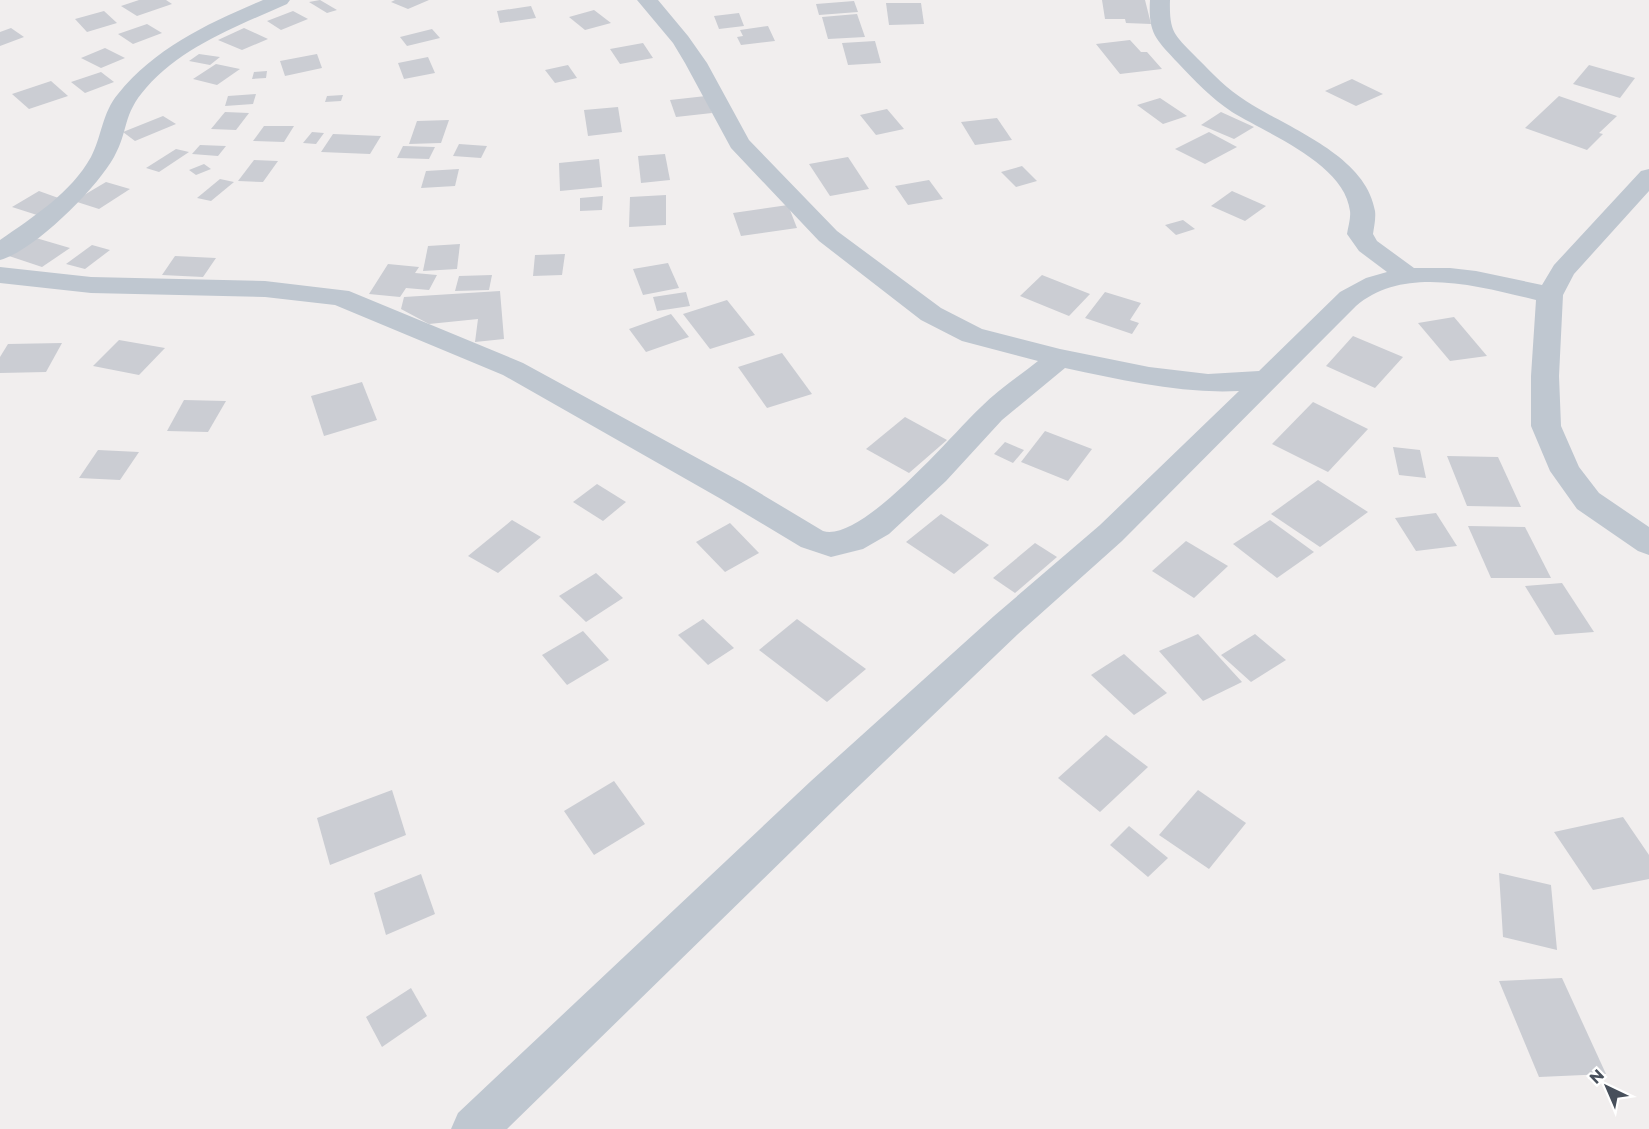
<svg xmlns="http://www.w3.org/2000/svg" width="1649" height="1129" viewBox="0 0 1649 1129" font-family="Montserrat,sans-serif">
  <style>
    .building { fill: #cbcdd3 }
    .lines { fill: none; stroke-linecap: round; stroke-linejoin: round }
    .minor { fill: #bfc7d0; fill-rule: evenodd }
  </style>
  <rect width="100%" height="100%" fill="#f1eeee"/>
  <g class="building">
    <polygon points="139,0 166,0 172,4 137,16 121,6"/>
    <polygon points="320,0 337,10 327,13 309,2"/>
    <polygon points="395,0 429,0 408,9 391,2"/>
    <polygon points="1102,0 1145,0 1151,24 1126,23 1125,19 1105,19"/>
    <polygon points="854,1 858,12 819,15 816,4"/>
    <polygon points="886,3 921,3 924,24 889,25"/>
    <polygon points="531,6 536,18 500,23 497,11"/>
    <polygon points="594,10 611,23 585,30 569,17"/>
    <polygon points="104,11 117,23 87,32 75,19"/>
    <polygon points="293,11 308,19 281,30 267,21"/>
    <polygon points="739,13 744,26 719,29 714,16"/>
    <polygon points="857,14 865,37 828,39 822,17"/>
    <polygon points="147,24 162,33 133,44 118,34"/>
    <polygon points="768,26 775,41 741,45 737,37 743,36 740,30"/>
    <polygon points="11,28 24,37 0,46 0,32"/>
    <polygon points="244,28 268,39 242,50 218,40"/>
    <polygon points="432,29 440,38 407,46 400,37"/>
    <polygon points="1130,40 1141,52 1147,52 1162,69 1120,74 1096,44"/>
    <polygon points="875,41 881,63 848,65 842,43"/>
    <polygon points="643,43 653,58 620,64 610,49"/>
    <polygon points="105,48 125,58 101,68 81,58"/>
    <polygon points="199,54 220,57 210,65 189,61"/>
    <polygon points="317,54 322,68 285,76 280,61"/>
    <polygon points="428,57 435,73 404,79 398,63"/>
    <polygon points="216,64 240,69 217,85 193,79"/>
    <polygon points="568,65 577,78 555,83 545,70"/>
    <polygon points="1589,65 1635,78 1620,98 1573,84"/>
    <polygon points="267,71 266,78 252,79 254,72"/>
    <polygon points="101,72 114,82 85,93 71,82"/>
    <polygon points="1352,79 1383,94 1356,106 1325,91"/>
    <polygon points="51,81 68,96 29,109 12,94"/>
    <polygon points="256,94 253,104 225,106 228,96"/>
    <polygon points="343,95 341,101 325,102 327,96"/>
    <polygon points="706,96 712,113 676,117 670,100"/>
    <polygon points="1559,96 1617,116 1599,133 1603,134 1587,150 1525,128"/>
    <polygon points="1160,98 1187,116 1163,124 1137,105"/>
    <polygon points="618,107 622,132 588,136 584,110"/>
    <polygon points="887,109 904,129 876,135 860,115"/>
    <polygon points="225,112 249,113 236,130 211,129"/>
    <polygon points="1221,112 1254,127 1234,139 1201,125"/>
    <polygon points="163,116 176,124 135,141 123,132"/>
    <polygon points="997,118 1012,140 975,145 961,122"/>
    <polygon points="449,120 441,143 409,144 417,121"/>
    <polygon points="264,126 294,126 284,142 253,141"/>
    <polygon points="312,132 324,133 316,144 303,143"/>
    <polygon points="1209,132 1237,147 1205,164 1175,149"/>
    <polygon points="333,134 381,136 370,154 321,152"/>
    <polygon points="459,144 487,146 481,158 453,156"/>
    <polygon points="200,145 226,146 218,156 192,154"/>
    <polygon points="403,146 435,147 429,159 397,158"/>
    <polygon points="176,149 189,152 159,172 146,168"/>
    <polygon points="665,154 670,180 641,183 638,156"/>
    <polygon points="848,157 869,189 830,196 809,164"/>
    <polygon points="599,159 602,187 560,191 559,163"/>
    <polygon points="254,160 278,161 263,182 238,181"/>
    <polygon points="204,164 211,169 196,175 189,170"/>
    <polygon points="1022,166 1037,181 1016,187 1001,172"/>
    <polygon points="459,169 455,186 421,188 426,171"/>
    <polygon points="220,179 234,182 211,201 197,198"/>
    <polygon points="929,180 943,199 908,205 895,186"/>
    <polygon points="106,182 130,189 99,209 74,201"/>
    <polygon points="39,191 64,200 37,215 12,207"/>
    <polygon points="1232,191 1266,206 1245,221 1211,206"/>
    <polygon points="666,195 666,225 629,227 630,197"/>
    <polygon points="603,196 602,210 580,211 580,198"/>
    <polygon points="788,205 797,228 741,236 733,213"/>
    <polygon points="1183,220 1195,229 1176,235 1165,225"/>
    <polygon points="36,238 70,248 42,267 9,256"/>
    <polygon points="460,244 457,269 423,271 428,246"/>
    <polygon points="92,245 110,250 85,269 66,264"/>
    <polygon points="565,254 562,275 533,276 535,255"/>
    <polygon points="175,256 216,258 203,277 162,275"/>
    <polygon points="668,263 679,288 643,295 633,269"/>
    <polygon points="388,264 419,267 415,273 437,275 429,290 406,288 400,297 369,294"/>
    <polygon points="492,275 489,290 455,291 459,276"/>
    <polygon points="1042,275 1090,294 1069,316 1020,296"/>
    <polygon points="500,291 504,339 475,342 478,319 429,324 401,309 404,297"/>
    <polygon points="686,292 690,306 657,311 653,297"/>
    <polygon points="1105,292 1141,303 1130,320 1139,323 1132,334 1085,318"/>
    <polygon points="727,300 755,335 710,349 683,314"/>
    <polygon points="671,314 689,337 646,352 629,329"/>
    <polygon points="1454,317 1487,356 1450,361 1418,323"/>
    <polygon points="1353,336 1403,357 1375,388 1326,366"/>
    <polygon points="119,340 165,348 139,375 93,366"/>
    <polygon points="62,343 46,372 0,373 0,357 8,344"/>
    <polygon points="782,353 812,394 767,408 738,367"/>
    <polygon points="362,382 377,420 324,436 311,396"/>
    <polygon points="184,400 226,401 208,432 167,431"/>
    <polygon points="1313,402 1368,429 1328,472 1272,444"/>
    <polygon points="905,417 947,440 909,473 866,449"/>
    <polygon points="1045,431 1092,449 1068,481 1021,462"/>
    <polygon points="1005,442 1024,450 1013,463 994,454"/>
    <polygon points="1393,447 1420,450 1426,478 1399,475"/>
    <polygon points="98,450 139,452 120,480 79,478"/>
    <polygon points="1447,456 1498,457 1521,507 1467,506"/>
    <polygon points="1318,480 1368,512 1320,547 1271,514"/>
    <polygon points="597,484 626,502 603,521 573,502"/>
    <polygon points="1436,513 1457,546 1416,551 1395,518"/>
    <polygon points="941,514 989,545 954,574 906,542"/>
    <polygon points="512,520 541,537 498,573 468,556"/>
    <polygon points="1270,520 1314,552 1277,578 1233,544"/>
    <polygon points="730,523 759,553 725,572 696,542"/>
    <polygon points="1468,526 1525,527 1551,578 1491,578"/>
    <polygon points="1186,541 1228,566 1194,598 1152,571"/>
    <polygon points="1035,543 1057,557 1015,593 993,578"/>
    <polygon points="596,573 623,598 586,622 559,596"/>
    <polygon points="1562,583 1594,632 1555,635 1525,586"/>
    <polygon points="703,619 734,648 708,665 678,635"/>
    <polygon points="797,619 866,669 827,702 759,650"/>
    <polygon points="583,631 609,660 567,685 542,655"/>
    <polygon points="1198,634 1242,682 1203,701 1159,651"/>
    <polygon points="1255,634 1286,660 1251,682 1221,655"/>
    <polygon points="1124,654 1167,693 1134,715 1091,675"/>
    <polygon points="1106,735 1148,767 1100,812 1058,778"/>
    <polygon points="614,781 645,824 594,855 564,811"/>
    <polygon points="392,790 406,835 330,865 317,818"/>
    <polygon points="1198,790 1246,823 1209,869 1159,835"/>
    <polygon points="1623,817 1649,855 1649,879 1593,890 1554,832"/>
    <polygon points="1129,826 1168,858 1148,877 1110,845"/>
    <polygon points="1499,873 1551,885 1557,950 1503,937"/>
    <polygon points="421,874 435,914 386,935 374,893"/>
    <polygon points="1562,978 1606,1074 1539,1077 1499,981"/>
    <polygon points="411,988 427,1016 382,1047 366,1017"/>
  </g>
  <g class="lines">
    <g class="minor">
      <path d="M263,0h27l-3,4c-49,22 -104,42 -141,84 -24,27 -17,42 -32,69 -17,31 -80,94 -114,103v-20c33,-23 71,-47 91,-83 11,-21 11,-44 27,-63 38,-47 91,-71 145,-94z"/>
      <path d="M637,0h21l30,36 19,27 42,77 88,91 104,77 41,21 78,20 89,18 59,7 51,-3 81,-79 26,-14 21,-6 -28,-21 -12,-17c1,-7 4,-16 3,-23 -5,-47 -82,-77 -118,-99 -21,-14 -37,-31 -54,-49 -22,-24 -30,-29 -28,-63h20c-1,34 5,35 28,59 15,15 29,30 48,42 41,27 120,54 129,110 1,7 -1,16 -2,23l4,7 37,27h36l26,3 66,14 12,-20 87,-94 8,-2v22l-75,83 -11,21 -4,81 2,50 18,41 20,26 50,34v28l-11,-4 -61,-42 -27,-38 -19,-45v-50l5,-76c-54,-13 -132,-36 -180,6l-234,235 -104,93 -179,171 -332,324h-56l7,-16 353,-332 183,-165 106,-91 139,-134c-59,3 -116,-11 -174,-23l-63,52 -56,61 -57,53 -26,15 -32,8 -30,-10 -80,-48 -218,-124 -168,-70 -70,-8 -174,-4 -91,-10v-16l91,10 174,4 84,10 174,72 220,120 80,48c39,12 129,-97 158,-124 17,-17 38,-31 57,-46l-76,-20 -41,-21 -102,-79 -88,-93 -46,-85 -12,-20z"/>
    </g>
  </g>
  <g transform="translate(1607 1087) rotate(316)" stroke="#ffffff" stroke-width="4.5" paint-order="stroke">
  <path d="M0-4.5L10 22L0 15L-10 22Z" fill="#474f5b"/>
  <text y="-9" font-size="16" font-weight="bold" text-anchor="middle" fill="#474f5b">N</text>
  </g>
</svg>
